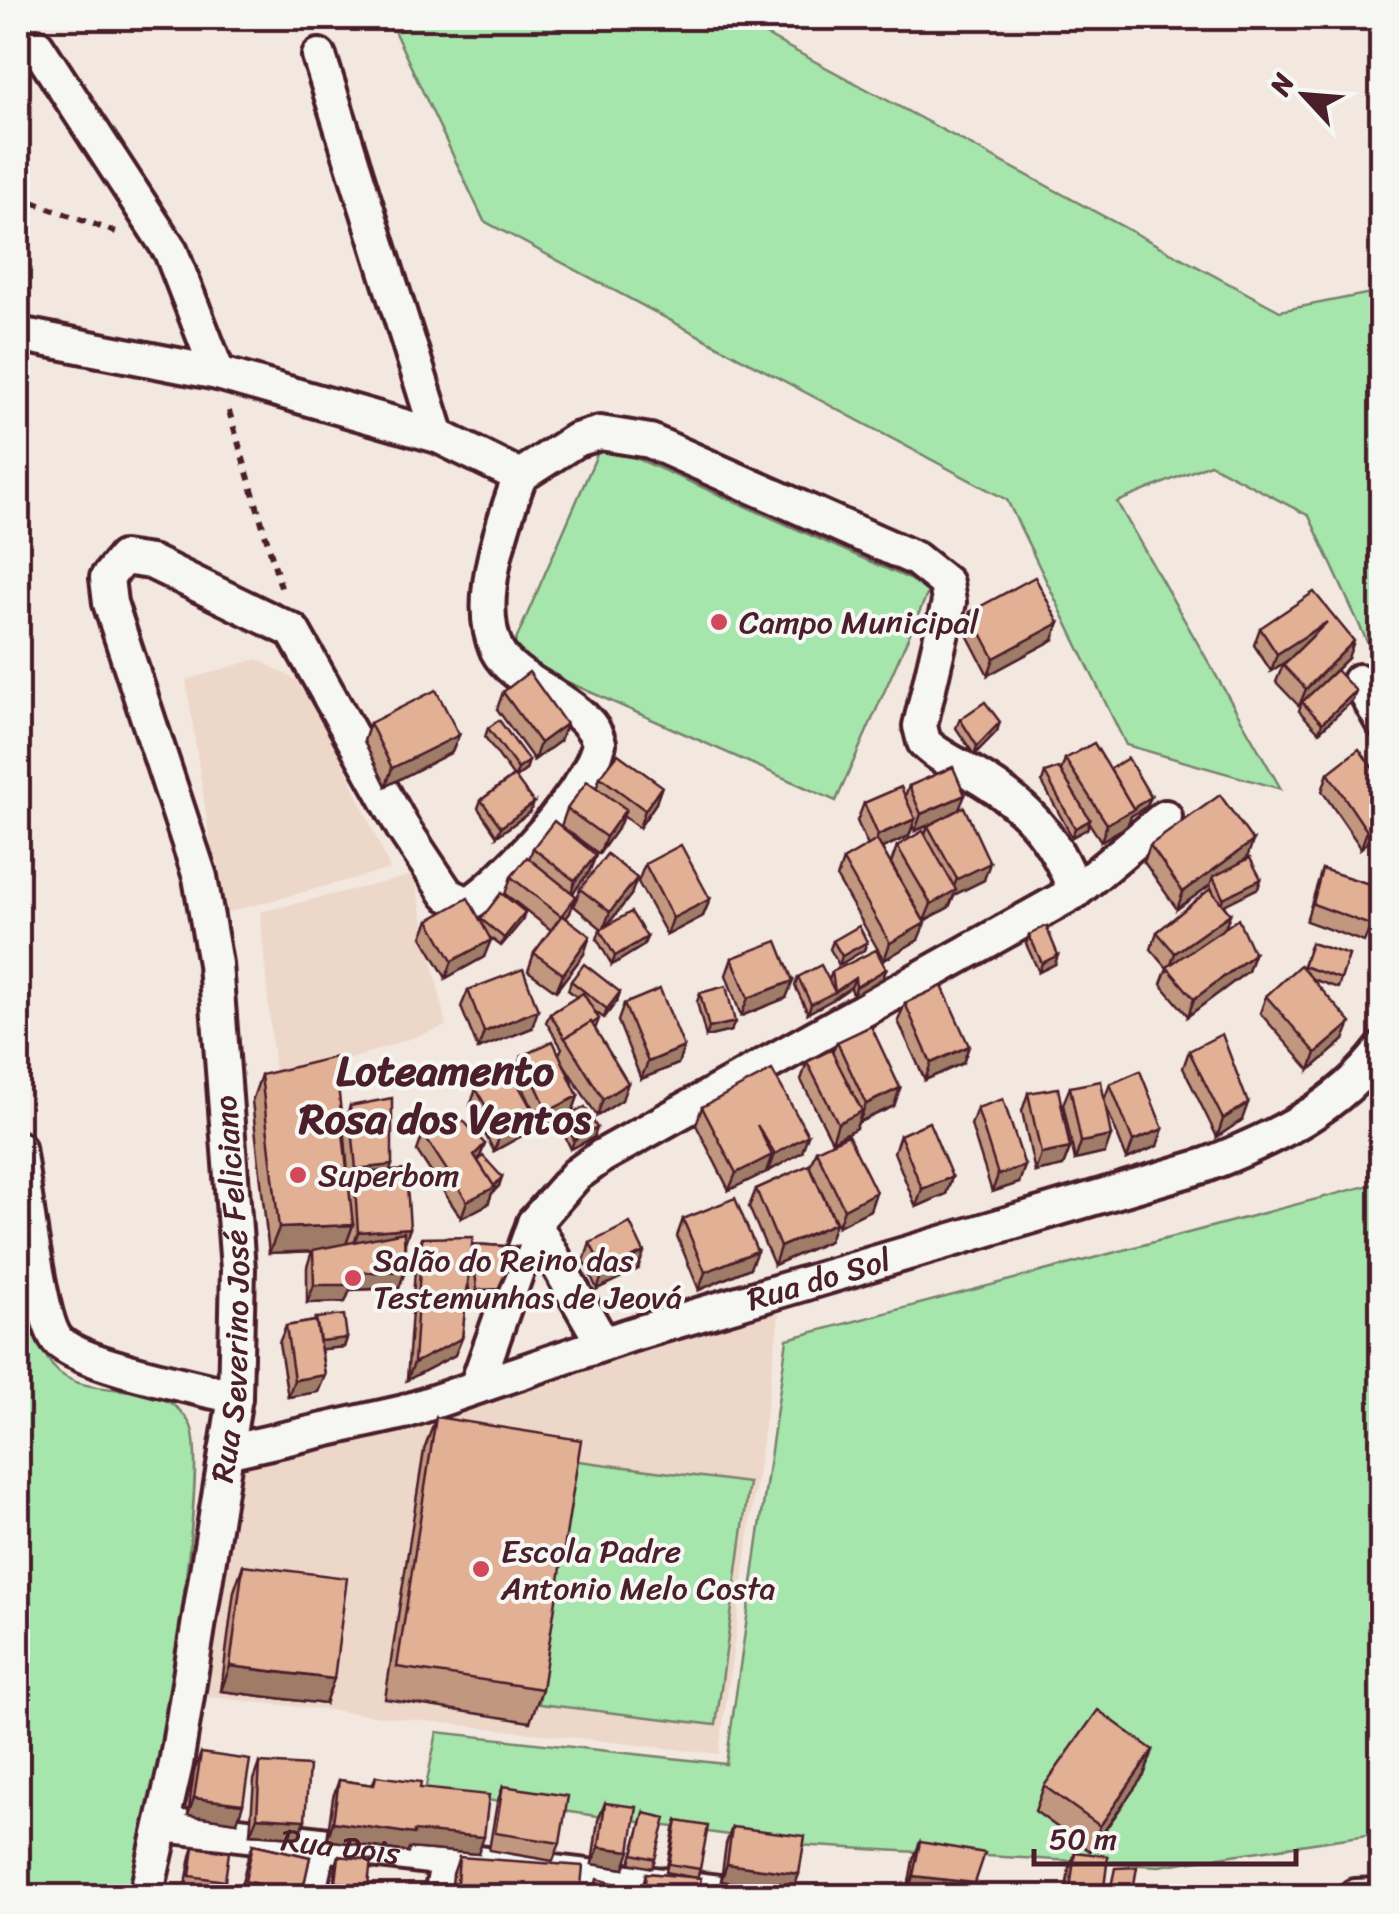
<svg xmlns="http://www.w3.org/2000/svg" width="1399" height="1914" viewBox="0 0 1399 1914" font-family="Sriracha,sans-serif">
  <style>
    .built { fill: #edd7c9 }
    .green { fill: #a6e5ac; stroke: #78826c; stroke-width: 2.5 }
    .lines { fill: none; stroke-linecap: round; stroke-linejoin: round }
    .minor-casing { stroke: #4a1f2b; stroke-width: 40 }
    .path { stroke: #4a1f2b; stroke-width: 6; stroke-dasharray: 8 8; stroke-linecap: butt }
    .minor { stroke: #f6f6f2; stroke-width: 32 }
    .wall { fill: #c29780; stroke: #4a1f2b; stroke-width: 2.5 }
    .shaded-wall { fill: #9e7b68; stroke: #4a1f2b; stroke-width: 2.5 }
    .building { fill: #e2b095; stroke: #4a1f2b; stroke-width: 2.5 }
    .poi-dot { fill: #d1495b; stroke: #f6f6f2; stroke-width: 4 }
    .labels { text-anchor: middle; stroke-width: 8; stroke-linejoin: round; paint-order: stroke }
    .poi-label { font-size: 32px; fill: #4a1f2b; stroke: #f6f6f2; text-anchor: start }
    .street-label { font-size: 32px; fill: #4a1f2b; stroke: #f6f6f2 }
    .district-label { font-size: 42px; font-weight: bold; fill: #4a1f2b; stroke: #f6f6f2 }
  </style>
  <rect width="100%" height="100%" fill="#f2e8df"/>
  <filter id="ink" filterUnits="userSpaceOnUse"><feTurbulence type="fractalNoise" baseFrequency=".01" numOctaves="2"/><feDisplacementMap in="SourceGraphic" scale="20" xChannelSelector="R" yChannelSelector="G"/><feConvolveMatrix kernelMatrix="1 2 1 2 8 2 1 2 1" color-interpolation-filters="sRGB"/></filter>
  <g filter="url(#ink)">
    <g class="built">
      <polygon points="257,659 311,688 390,869 221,914 186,680"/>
      <polygon points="414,875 446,1026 276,1085 260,912"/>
      <polygon points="780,1309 719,1754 202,1696 233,1441"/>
    </g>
    <g class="green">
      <polygon points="388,18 734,18 1280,311 1381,291 1381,672 1309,516 1210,464 1117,502 1281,789 1126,745 1007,500 484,221"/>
      <polygon points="602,443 930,588 836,801 509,656"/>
      <polygon points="1381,1182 1381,1833 1159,1866 797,1845 425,1791 437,1732 726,1764 787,1339"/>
      <path d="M18,1237l29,121c30,53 111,9 143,66 23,40 -41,410 -57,472h-105l-10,-72z"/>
      <polygon points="571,1460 749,1483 716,1725 539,1704"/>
    </g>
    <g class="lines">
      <g class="minor-casing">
        <g id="minor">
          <polyline points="37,46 171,252 218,373"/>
          <polyline points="319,56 438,436"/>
          <path d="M18,334l200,39 220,63 82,40 56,-36 24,-7 50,8 266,118 30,24 3,19 -29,124 4,16c12,13 31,21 46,30 53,30 84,62 105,120l-473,264 -26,19 -42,48 -58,164"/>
          <polyline points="1359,681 1382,722"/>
          <polyline points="1075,892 1165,817"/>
          <path d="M18,1148c6,35 21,175 41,194 26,24 137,45 176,55"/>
          <polyline points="534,1223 603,1344"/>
          <path id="s1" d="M226,1452l178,-40 226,-77 576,-170c68,-27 131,-56 176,-116"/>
          <path id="s2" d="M164,1825l589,71"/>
          <path id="s3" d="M146,1896l30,-132 59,-367 3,-128 -23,-305 -15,-87 -90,-274 -3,-25 16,-20 28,4 142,69 110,197 44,66 21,10c36,-21 125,-120 131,-161 -6,-23 -29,-36 -48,-49 -18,-11 -44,-24 -54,-44 -23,-47 6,-128 23,-174"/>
          <polyline points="308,1896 319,1846"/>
          <polyline points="441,1896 448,1858"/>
          <polyline points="1355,1896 1382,1895"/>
        </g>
      </g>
      <g class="path">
        <polyline points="18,197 118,233"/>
        <polyline points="229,411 282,591"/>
      </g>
      <use href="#minor" class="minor"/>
    </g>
    <g class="wall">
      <polygon points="970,612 1053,640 988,675 964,629"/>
      <polygon points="1260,628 1348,658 1336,670 1353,700 1319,732 1299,711 1301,704 1299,706 1276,682 1283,665 1288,660 1271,671 1254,645"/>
      <polygon points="503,692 560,741 534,760 497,709"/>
      <polygon points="960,719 997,731 974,755 956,728"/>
      <polygon points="370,723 459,735 452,752 386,786 364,741"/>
      <polygon points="488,728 526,770 515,778 530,812 497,836 478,808 481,800 513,776 485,737"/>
      <polygon points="1065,759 1110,769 1147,806 1131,816 1127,826 1101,841 1089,823 1087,829 1072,837 1042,782 1045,773 1061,771"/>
      <polygon points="1328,773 1382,831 1361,848 1322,791"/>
      <polygon points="600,777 656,803 639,828 623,816 619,826 599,854 561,826 567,809 596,788"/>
      <polygon points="909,786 960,809 984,880 954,895 949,907 924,921 891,863 897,846 925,834 928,826 915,831 913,826 909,836 882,848 918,940 884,960 837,878 843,860 868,846 857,821 864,803 905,796"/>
      <polygon points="1150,845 1247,858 1240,863 1261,879 1258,888 1223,905 1230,914 1225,928 1254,954 1248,971 1188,1016 1161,984 1167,968 1151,949 1157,932 1214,894 1210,885 1177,909 1144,862"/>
      <polygon points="533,848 596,855 589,872 573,893 570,913 566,918 584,954 556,991 528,971 534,953 551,930 505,894 511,877 529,859"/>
      <polygon points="645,864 710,899 703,916 667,935 638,882"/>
      <polygon points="1322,869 1382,900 1364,942 1306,921"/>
      <polygon points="580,889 631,895 606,927 647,937 643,946 612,965 597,939 600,930 602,929 574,906"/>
      <polygon points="481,919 522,921 501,946 488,936 484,957 446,978 422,937 429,920 480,921"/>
      <polygon points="1029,935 1055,964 1039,972 1026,944"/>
      <polygon points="833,941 867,942 864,950 839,965 830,949"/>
      <polygon points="1311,943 1349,955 1338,988 1312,979 1344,1040 1310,1070 1260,1013 1266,996 1302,968"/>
      <polygon points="732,958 786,998 741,1016 726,975"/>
      <polygon points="886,969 883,978 853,996 851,987 832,1000 808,1013 795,986 798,977 829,980 832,972"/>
      <polygon points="571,981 620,992 617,1001 604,1018 594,1011 599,1019 595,1029 622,1100 597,1116 563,1063 578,1096 572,1113 542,1128 516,1073 522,1056 559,1054 562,1048 546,1022 550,1014 577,997 568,990"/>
      <polygon points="468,990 532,1028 478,1049 461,1007"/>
      <polygon points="700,993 731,1031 706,1037 697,1002"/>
      <polygon points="905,1003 969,1046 963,1063 925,1080 898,1021"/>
      <polygon points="624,1004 684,1047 678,1064 641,1079 618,1021"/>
      <polygon points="837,1042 900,1088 894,1106 859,1122 859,1120 856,1128 832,1141 801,1080 807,1062 832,1053"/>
      <polygon points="1189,1051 1242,1120 1217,1137 1183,1068"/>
      <polygon points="1382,1059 1382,1088 1372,1082"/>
      <polygon points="261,1075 349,1187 344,1124 350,1106 390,1171 410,1228 405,1242 405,1271 399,1288 350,1290 345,1302 307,1303 307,1267 312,1251 269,1253 252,1101"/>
      <polygon points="1110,1084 1157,1146 1127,1159 1105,1104 1105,1153 1075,1160 1063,1104 1070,1087 1104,1100"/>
      <polygon points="476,1089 535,1115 529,1132 494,1151 470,1106"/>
      <polygon points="1028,1093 1070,1148 1063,1166 1035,1172 1022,1111"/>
      <polygon points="702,1107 802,1152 769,1171 767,1168 766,1172 729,1190 696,1125"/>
      <polygon points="977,1108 1019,1183 992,1192 971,1125"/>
      <polygon points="563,1118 594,1137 571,1149 560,1126"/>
      <polygon points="423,1134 485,1144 478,1161 499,1186 492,1193 488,1204 461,1218 417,1151"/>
      <polygon points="900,1135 952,1177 946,1194 916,1207 894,1152"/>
      <polygon points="816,1150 876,1192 870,1210 838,1226 820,1189 829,1241 774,1265 749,1207 756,1189 810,1166"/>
      <polygon points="683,1219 750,1268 699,1290 677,1236"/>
      <polygon points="422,1238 472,1244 518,1247 492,1306 471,1307 468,1281 462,1338 455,1355 407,1380 416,1256"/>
      <polygon points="590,1243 638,1269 597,1289 584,1261"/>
      <polygon points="316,1318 347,1338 344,1347 321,1349 325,1375 318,1392 288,1397 279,1343 286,1326 314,1321"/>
      <polygon points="436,1417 542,1689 530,1722 385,1699 424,1450"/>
      <polygon points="243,1565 325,1704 221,1691 234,1591"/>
      <polygon points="1153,1750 1144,1775 1090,1851 1035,1811 1044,1786"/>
      <polygon points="201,1753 237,1822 188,1815 194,1771"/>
      <polygon points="260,1763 299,1837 250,1834 254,1780"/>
      <polygon points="376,1776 420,1788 478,1854 409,1848 408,1852 327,1840 333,1797 339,1780 372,1785"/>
      <polygon points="503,1786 560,1843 553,1861 489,1850 497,1803"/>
      <polygon points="605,1803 624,1869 592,1864 598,1820"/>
      <polygon points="644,1813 655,1859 652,1868 630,1863"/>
      <polygon points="677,1821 700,1869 697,1878 699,1896 640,1896 646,1873 690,1877 666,1872 674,1830"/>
      <polygon points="732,1827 793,1891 721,1881 726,1844"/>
      <polygon points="920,1842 935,1896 907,1893 913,1860"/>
      <polygon points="253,1844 310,1857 301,1896 239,1896 247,1861"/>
      <polygon points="194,1847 225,1881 222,1890 186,1884 191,1856"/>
      <polygon points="1075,1852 1103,1896 1065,1896 1069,1869"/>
      <polygon points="339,1856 364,1895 333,1891 336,1865"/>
      <polygon points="459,1857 580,1896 451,1896 453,1874"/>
    </g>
    <g class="shaded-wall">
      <polygon points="1327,622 1321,639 1271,671 1277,654"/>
      <polygon points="1059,623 1053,640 988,675 994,658"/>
      <polygon points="1354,641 1348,658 1299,706 1306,689"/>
      <polygon points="1356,691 1353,700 1319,732 1322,723"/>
      <polygon points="1000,722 997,731 974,755 977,746"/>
      <polygon points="566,724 560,741 534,760 540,743"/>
      <polygon points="459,735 452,752 386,786 392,768"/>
      <polygon points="529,761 526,770 515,778 518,769"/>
      <polygon points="662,786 656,803 639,828 645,810"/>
      <polygon points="965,795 958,812 915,831 921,814"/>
      <polygon points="1151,797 1147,806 1131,816 1127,826 1101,841 1107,824"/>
      <polygon points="534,803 530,812 497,836 501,827"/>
      <polygon points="626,809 619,826 599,854 606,837"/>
      <polygon points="915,819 909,836 871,853 878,835"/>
      <polygon points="1382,819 1382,831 1361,848 1367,831"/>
      <polygon points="1090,820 1087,829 1072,837 1075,828"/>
      <polygon points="1253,841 1247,858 1215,881 1213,877 1210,885 1177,909 1183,892"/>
      <polygon points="596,855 589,872 569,898 575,881"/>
      <polygon points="990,863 984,880 954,895 949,907 924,921 931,904 952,891 957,879"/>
      <polygon points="637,878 631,895 603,930 610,912"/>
      <polygon points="1261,879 1258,888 1220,907 1223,898"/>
      <polygon points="576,896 570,913 554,933 561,916"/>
      <polygon points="710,899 703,916 667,935 673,918"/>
      <polygon points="525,912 522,921 501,946 504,938"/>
      <polygon points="1230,914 1224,931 1169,970 1175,953"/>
      <polygon points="925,923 918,940 884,960 890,943"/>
      <polygon points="590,936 584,954 556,991 563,974"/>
      <polygon points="647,937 643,946 612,965 615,956"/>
      <polygon points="491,940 484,957 446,978 452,961"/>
      <polygon points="867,942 864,950 839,965 842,956"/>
      <polygon points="1254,954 1248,971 1188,1016 1194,999"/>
      <polygon points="1058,955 1055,964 1039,972 1042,963"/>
      <polygon points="886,969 883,978 853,996 856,987"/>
      <polygon points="855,978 851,987 832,1000 808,1013 811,1004"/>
      <polygon points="793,981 786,998 741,1016 748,998"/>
      <polygon points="620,992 617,1001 604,1018 607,1009"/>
      <polygon points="538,1010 532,1028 478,1049 484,1032"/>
      <polygon points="735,1022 731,1031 706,1037 709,1028"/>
      <polygon points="1351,1023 1344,1040 1310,1070 1316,1053"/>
      <polygon points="969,1046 963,1063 925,1080 931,1063"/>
      <polygon points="684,1047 678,1064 641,1079 648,1062"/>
      <polygon points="628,1083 622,1100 597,1116 603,1099"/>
      <polygon points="900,1088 894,1106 859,1122 866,1104"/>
      <polygon points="578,1096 572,1113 542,1128 548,1111"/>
      <polygon points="1248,1103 1242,1120 1217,1137 1223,1119"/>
      <polygon points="862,1111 856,1128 832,1141 838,1123"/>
      <polygon points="535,1115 529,1132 494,1151 501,1133"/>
      <polygon points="597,1128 594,1137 571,1149 574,1140"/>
      <polygon points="1163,1129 1157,1146 1127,1159 1133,1141"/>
      <polygon points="808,1135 802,1152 769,1171 775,1154"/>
      <polygon points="1111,1136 1105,1153 1075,1160 1081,1142"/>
      <polygon points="485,1144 478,1161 474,1155"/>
      <polygon points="1070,1148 1063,1166 1035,1172 1041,1154"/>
      <polygon points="772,1155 766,1172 729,1190 736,1173"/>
      <polygon points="392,1165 386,1182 354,1175 356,1169"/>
      <polygon points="1025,1166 1019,1183 992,1192 998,1175"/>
      <polygon points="502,1177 499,1186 492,1193 488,1204 461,1218 467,1201"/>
      <polygon points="952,1177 946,1194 916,1207 922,1189"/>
      <polygon points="876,1192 870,1210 838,1226 844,1209"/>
      <polygon points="835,1223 829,1241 774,1265 780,1247"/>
      <polygon points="353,1225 344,1250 269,1253 279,1228"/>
      <polygon points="410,1228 404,1245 352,1249 358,1232"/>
      <polygon points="518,1247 492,1306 471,1307 477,1290"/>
      <polygon points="757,1251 750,1268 699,1290 705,1272"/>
      <polygon points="644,1252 638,1269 597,1289 604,1271"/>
      <polygon points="405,1271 399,1288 350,1290 345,1302 307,1303 314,1285 351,1273"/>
      <polygon points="347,1338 344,1347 315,1350 318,1341"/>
      <polygon points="462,1338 455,1355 407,1380 414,1363"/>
      <polygon points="325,1375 318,1392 288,1397 294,1380"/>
      <polygon points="230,1666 334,1679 325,1704 221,1691"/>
      <polygon points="1153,1750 1144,1775 1090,1851 1100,1826"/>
      <polygon points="194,1798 243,1804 237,1822 188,1815"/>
      <polygon points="257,1817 305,1820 299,1837 250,1834"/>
      <polygon points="333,1822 484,1837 478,1854 409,1848 408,1852 327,1840"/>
      <polygon points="599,1847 630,1851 624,1869 592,1864"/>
      <polygon points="727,1864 799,1874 793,1891 721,1881"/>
      <polygon points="913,1876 975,1883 970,1896 935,1896 907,1893"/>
      <polygon points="336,1882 368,1886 364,1895 333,1891"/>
    </g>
    <g class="building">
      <polygon points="1035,577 1059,623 994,658 970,612"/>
      <polygon points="1314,592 1354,641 1306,689 1283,665 1327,622 1277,654 1260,628"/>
      <polygon points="1336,670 1356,691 1322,723 1302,702"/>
      <polygon points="529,672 566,724 540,743 503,692"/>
      <polygon points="436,690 459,735 392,768 370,723"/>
      <polygon points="985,702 1000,722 977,746 960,719"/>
      <polygon points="499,720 529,761 518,769 488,728"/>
      <polygon points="1094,743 1134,809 1107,824 1065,759"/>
      <polygon points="1359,749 1382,781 1382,819 1367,831 1328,773"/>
      <polygon points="618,754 662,786 645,810 600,777"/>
      <polygon points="1128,758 1151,797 1133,808 1110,769"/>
      <polygon points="953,767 965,795 921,814 909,786"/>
      <polygon points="1059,768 1090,820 1075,828 1045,773"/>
      <polygon points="514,776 534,803 501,827 481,800"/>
      <polygon points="587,781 626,809 606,837 567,809"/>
      <polygon points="901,787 915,819 878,835 864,803"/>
      <polygon points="1220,795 1253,841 1183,892 1150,845"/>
      <polygon points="964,807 990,863 957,879 928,826"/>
      <polygon points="554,821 596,855 575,881 533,848"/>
      <polygon points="923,831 956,890 931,904 897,846"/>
      <polygon points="877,840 925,923 890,943 843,860"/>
      <polygon points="681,845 710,899 673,918 645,864"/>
      <polygon points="607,854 637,878 610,912 580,889"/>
      <polygon points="527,857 576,896 561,916 511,877"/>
      <polygon points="1250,858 1261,879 1223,898 1213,877"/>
      <polygon points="1322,869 1382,888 1382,900 1370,925 1313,904"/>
      <polygon points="1210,889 1230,914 1175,953 1157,932"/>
      <polygon points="501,893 525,912 504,938 481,919"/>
      <polygon points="468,898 491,940 452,961 429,920"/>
      <polygon points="631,912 647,937 615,956 600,930"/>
      <polygon points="562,915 590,936 563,974 534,953"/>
      <polygon points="1238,919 1254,954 1194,999 1167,967"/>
      <polygon points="859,926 867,942 842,956 833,941"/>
      <polygon points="1046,926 1058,955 1042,963 1029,935"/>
      <polygon points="777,941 793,981 748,998 732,958"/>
      <polygon points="1311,943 1349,955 1341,979 1303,966"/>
      <polygon points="876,950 886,969 856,987 855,978 835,992 832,972"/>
      <polygon points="584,964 620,992 607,1009 571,981"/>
      <polygon points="821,965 835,992 811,1004 798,977"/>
      <polygon points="1300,965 1351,1023 1316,1053 1266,996"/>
      <polygon points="523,969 538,1010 484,1032 468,990"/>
      <polygon points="726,986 735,1022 709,1028 700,993"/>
      <polygon points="942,986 969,1046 931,1063 905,1003"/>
      <polygon points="660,989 684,1047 648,1062 624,1004"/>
      <polygon points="583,993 599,1019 592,1024 591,1022 565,1038 566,1040 550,1014"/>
      <polygon points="591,1022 628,1083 603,1099 565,1038"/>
      <polygon points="871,1026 900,1088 866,1104 837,1042"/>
      <polygon points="1222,1034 1248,1103 1223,1119 1189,1051"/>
      <polygon points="553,1041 578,1096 548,1111 522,1056"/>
      <polygon points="831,1050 862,1111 838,1123 807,1062"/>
      <polygon points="335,1057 353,1225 279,1228 261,1075"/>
      <polygon points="510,1070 535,1115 501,1133 476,1089"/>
      <polygon points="772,1070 808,1135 775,1154 757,1125 772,1155 736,1173 702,1107"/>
      <polygon points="1140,1071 1163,1129 1133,1141 1110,1084"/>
      <polygon points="1101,1081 1111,1136 1081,1142 1070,1087"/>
      <polygon points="1058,1088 1070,1148 1041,1154 1028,1093"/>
      <polygon points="392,1098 392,1165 356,1169 350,1106"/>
      <polygon points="1003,1099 1025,1166 998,1175 977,1108"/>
      <polygon points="585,1107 597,1128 574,1140 563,1118"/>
      <polygon points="457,1114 485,1144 474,1155 495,1187 467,1201 423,1134"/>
      <polygon points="929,1122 952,1177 922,1189 900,1135"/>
      <polygon points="848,1135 876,1192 844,1209 816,1150"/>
      <polygon points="483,1156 502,1177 494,1186 478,1161"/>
      <polygon points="809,1165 835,1223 780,1247 756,1189"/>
      <polygon points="406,1170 410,1228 358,1232 354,1173"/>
      <polygon points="735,1198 757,1251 705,1272 683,1219"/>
      <polygon points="630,1223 644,1252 604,1271 590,1243"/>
      <polygon points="404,1232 405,1271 351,1273 351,1285 314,1285 313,1250"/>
      <polygon points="473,1237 472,1244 518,1247 498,1289 477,1290 472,1245 462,1338 414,1363 422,1238"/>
      <polygon points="344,1315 347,1338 320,1341 316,1318"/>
      <polygon points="316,1321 325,1375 294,1380 286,1326"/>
      <polygon points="436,1417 581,1440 542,1689 397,1667"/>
      <polygon points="243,1565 347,1578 334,1679 230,1666"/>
      <polygon points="1098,1710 1153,1750 1100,1826 1044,1786"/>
      <polygon points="201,1753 250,1760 243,1804 194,1798"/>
      <polygon points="260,1763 309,1766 305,1820 257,1817"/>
      <polygon points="376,1776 421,1782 420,1788 489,1795 484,1837 414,1831 414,1834 333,1822 339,1780 374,1785"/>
      <polygon points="503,1786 568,1796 560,1843 495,1833"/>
      <polygon points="605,1803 637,1807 630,1851 599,1847"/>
      <polygon points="644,1813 666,1818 655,1859 633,1854"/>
      <polygon points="677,1821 708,1826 700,1869 669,1864"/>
      <polygon points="732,1827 805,1836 799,1874 727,1864"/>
      <polygon points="920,1842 985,1853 975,1883 913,1876"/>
      <polygon points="253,1844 310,1857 302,1894 245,1881"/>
      <polygon points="194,1847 229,1852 225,1881 190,1876"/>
      <polygon points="1075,1852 1108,1856 1103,1896 1069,1896"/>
      <polygon points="339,1856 371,1860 368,1886 336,1882"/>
      <polygon points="459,1857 583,1866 580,1896 456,1896"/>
      <polygon points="1137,1867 1132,1896 1109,1896 1115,1868"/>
      <polygon points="646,1873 701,1878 699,1896 644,1896"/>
      <polygon points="597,1879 628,1887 626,1896 593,1896"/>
    </g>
  </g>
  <g class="poi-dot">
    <circle cx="719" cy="622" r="10"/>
    <circle cx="298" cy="1175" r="10"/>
    <circle cx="353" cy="1278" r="10"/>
    <circle cx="481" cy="1569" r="10"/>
  </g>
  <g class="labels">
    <g class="poi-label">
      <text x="739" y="633">Campo Municipal</text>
      <text x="318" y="1186">Superbom</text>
      <text x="373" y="1271">Salão do Reino das<tspan x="373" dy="37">Testemunhas de Jeová</tspan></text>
      <text x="501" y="1562">Escola Padre<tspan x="501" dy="37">Antonio Melo Costa</tspan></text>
    </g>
    <g class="street-label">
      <text dy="11" stroke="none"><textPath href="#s1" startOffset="618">Rua do Sol</textPath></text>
      <text dy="11" stroke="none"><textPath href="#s3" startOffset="615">Rua Severino José Feliciano</textPath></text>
      <text dy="11" stroke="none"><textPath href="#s2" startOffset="178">Rua Dois</textPath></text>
    </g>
    <g class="district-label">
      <text x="445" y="1085">Loteamento<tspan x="445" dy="48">Rosa dos Ventos</tspan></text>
    </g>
  </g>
  <rect width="1399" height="1914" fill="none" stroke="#f6f6f2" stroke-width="60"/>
  <rect x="30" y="30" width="1339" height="1854" fill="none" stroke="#4a1f2b" stroke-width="4" filter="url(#ink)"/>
  <g transform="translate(1304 95) rotate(296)" stroke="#f6f6f2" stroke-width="8" paint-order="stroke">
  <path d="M0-8L18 38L0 25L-18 38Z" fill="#4a1f2b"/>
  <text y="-15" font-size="28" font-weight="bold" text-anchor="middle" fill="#4a1f2b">N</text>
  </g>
  <path d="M1034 1849v15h262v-15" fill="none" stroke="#4a1f2b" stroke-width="5"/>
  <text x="1049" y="1849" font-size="30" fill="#4a1f2b" stroke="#f6f6f2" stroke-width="8" paint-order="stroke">50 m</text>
</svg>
